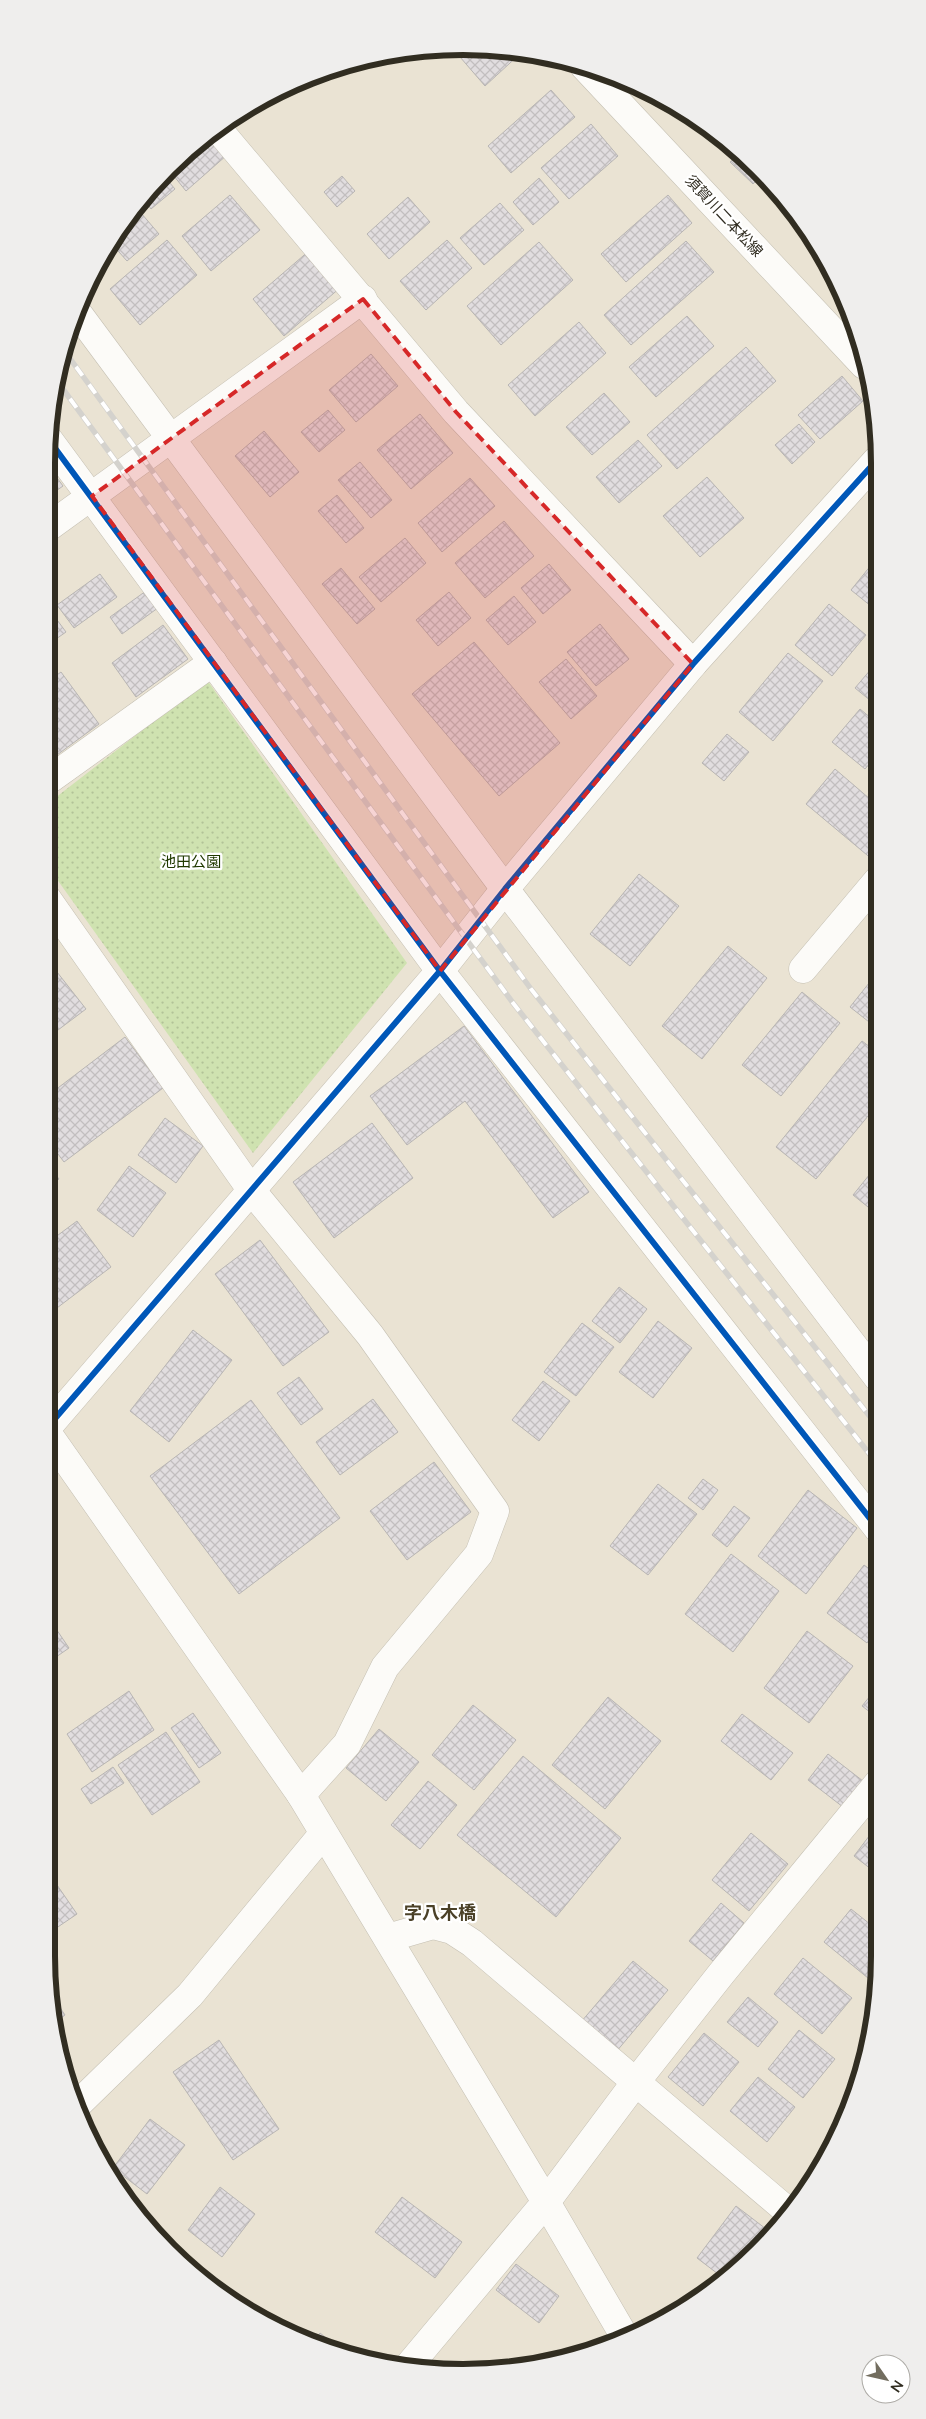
<svg xmlns="http://www.w3.org/2000/svg" width="926" height="2419" viewBox="0 0 926 2419" font-family="Lato,'Noto Sans JP',sans-serif">
  <style>
    .park { fill: url(#park-dots) }
    .building { fill: url(#building-cross-hatch); stroke: #b8b5b3 }
    .lines { fill: none; stroke-linecap: round; stroke-linejoin: round }
    .street-casing { stroke: #c4bfb2; stroke-width: 29 }
    .secondary-casing { stroke: #c4bfb2; stroke-width: 29 }
    .street { stroke: #fcfbf8; stroke-width: 28 }
    .secondary { stroke: #fcfbf8; stroke-width: 28 }
    .rail-casing { stroke: #d4d2cd; stroke-width: 5.5 }
    .rail { stroke: #fff; stroke-width: 4; stroke-dasharray: 11; stroke-linecap: butt }
    .cycleway-casing { stroke: #fff; stroke-width: 9 }
    .cycleway { stroke: #0057b8; stroke-width: 6 }
    .marked { fill: #d62828; fill-opacity: 0.2; stroke: #d62828; stroke-width: 4; stroke-dasharray: 10 6; stroke-linejoin: round }
    .labels { text-anchor: middle; stroke-width: 4.5; stroke-linejoin: round; paint-order: stroke }
    .street-label { font-size: 15px; fill: #312d21; stroke: #fff }
    .park-label { font-size: 15px; fill: #203900; stroke: #fff }
    .quarter-label { font-size: 18px; font-weight: bold; fill: #4b4128; stroke: #fff }
    .rim { fill: none; stroke: #312d21; stroke-width: 6 }
  </style>
  <defs>
    <pattern id="park-dots" width="8" height="8" patternUnits="userSpaceOnUse" patternTransform="scale(1.25)"><rect width="8" height="8" fill="#cfe2b0"/><path d="M2 2h.1M6 6h.1" fill="none" stroke="#b2c297" stroke-width="1.8" stroke-linecap="round"/></pattern>
    <pattern id="building-cross-hatch" width="8" height="8" patternUnits="userSpaceOnUse" patternTransform="scale(1.25)"><rect width="8" height="8" fill="#e1dddf"/><path d="M0 0l8 8M0 8l8-8" fill="none" stroke="#c2bebf"/></pattern>
  </defs>
  <rect width="100%" height="100%" fill="#eae3d3"/>
  <polygon class="park" points="207,680 407,963 253,1153 46,864 46,805"/>
  <g class="building">
    <polygon points="491,47 522,52 485,86 460,57 470,48"/>
    <polygon points="551,90 575,117 511,173 488,146"/>
    <polygon points="591,124 618,156 569,199 541,168"/>
    <polygon points="209,135 227,155 186,191 169,170 188,149"/>
    <polygon points="738,155 762,175 753,184 730,162"/>
    <polygon points="164,176 175,189 151,209 143,198"/>
    <polygon points="342,176 355,191 337,207 324,192"/>
    <polygon points="539,178 559,202 533,225 513,202"/>
    <polygon points="230,195 260,230 211,271 182,236"/>
    <polygon points="668,195 692,223 626,282 601,254"/>
    <polygon points="408,197 430,222 389,259 367,234"/>
    <polygon points="500,203 524,230 484,265 460,238"/>
    <polygon points="135,206 159,234 127,261 111,243"/>
    <polygon points="167,240 197,275 140,325 110,289"/>
    <polygon points="447,240 472,268 426,310 400,281"/>
    <polygon points="686,241 714,272 631,345 604,315"/>
    <polygon points="539,242 573,280 501,345 467,306"/>
    <polygon points="310,250 341,287 284,336 253,299"/>
    <polygon points="687,316 714,346 656,397 629,367"/>
    <polygon points="579,322 606,353 535,416 508,385"/>
    <polygon points="746,347 776,381 677,469 647,435"/>
    <polygon points="371,354 398,386 356,422 329,390"/>
    <polygon points="842,376 863,401 820,439 798,415"/>
    <polygon points="604,393 630,422 592,455 566,427"/>
    <polygon points="328,410 345,430 319,452 301,432"/>
    <polygon points="420,414 453,453 411,489 377,450"/>
    <polygon points="799,424 815,442 792,464 775,445"/>
    <polygon points="264,431 299,472 270,497 235,456"/>
    <polygon points="638,440 662,466 619,503 596,477"/>
    <polygon points="360,462 392,500 371,518 338,480"/>
    <polygon points="46,463 63,486 46,498"/>
    <polygon points="707,477 744,518 700,557 663,516"/>
    <polygon points="470,478 495,506 442,552 418,523"/>
    <polygon points="337,495 364,528 346,543 318,511"/>
    <polygon points="504,521 534,556 485,598 455,563"/>
    <polygon points="405,538 426,563 381,602 359,577"/>
    <polygon points="876,559 877,611 851,590"/>
    <polygon points="549,564 571,590 543,614 521,588"/>
    <polygon points="341,568 375,609 357,624 322,584"/>
    <polygon points="100,574 117,597 74,628 57,605"/>
    <polygon points="150,588 162,605 122,634 110,617"/>
    <polygon points="449,592 471,618 438,646 416,620"/>
    <polygon points="514,596 536,622 508,645 486,620"/>
    <polygon points="829,604 866,635 832,676 795,645"/>
    <polygon points="46,605 66,632 46,646"/>
    <polygon points="600,624 629,659 596,686 567,652"/>
    <polygon points="163,625 188,659 136,697 112,663"/>
    <polygon points="474,642 560,743 499,796 412,694"/>
    <polygon points="788,653 823,681 773,741 739,712"/>
    <polygon points="566,659 597,696 571,719 539,682"/>
    <polygon points="877,662 877,706 855,688"/>
    <polygon points="61,672 99,724 46,763 46,683"/>
    <polygon points="860,709 877,723 877,755 865,769 832,742"/>
    <polygon points="727,734 749,752 724,781 702,763"/>
    <polygon points="835,769 877,805 877,855 873,860 806,804"/>
    <polygon points="639,874 679,906 630,966 590,934"/>
    <polygon points="728,946 767,978 702,1059 662,1026"/>
    <polygon points="57,972 86,1009 46,1039 46,980"/>
    <polygon points="877,973 878,1029 850,1007"/>
    <polygon points="802,992 840,1023 781,1096 742,1065"/>
    <polygon points="464,1026 589,1192 553,1218 465,1101 407,1145 370,1096"/>
    <polygon points="125,1037 163,1088 64,1162 46,1138 46,1097"/>
    <polygon points="862,1041 878,1053 878,1104 816,1179 776,1147"/>
    <polygon points="165,1118 203,1146 176,1183 138,1155"/>
    <polygon points="372,1123 413,1178 334,1238 293,1182"/>
    <polygon points="46,1162 59,1179 46,1188"/>
    <polygon points="878,1164 878,1215 853,1195"/>
    <polygon points="129,1166 166,1193 133,1237 97,1210"/>
    <polygon points="77,1221 111,1267 49,1314 46,1310 46,1244"/>
    <polygon points="260,1240 329,1332 283,1366 215,1274"/>
    <polygon points="619,1287 647,1309 620,1343 592,1321"/>
    <polygon points="658,1321 692,1348 653,1398 619,1372"/>
    <polygon points="582,1323 614,1347 576,1396 544,1372"/>
    <polygon points="193,1330 232,1360 169,1442 130,1411"/>
    <polygon points="299,1377 323,1409 301,1425 277,1393"/>
    <polygon points="543,1381 570,1401 539,1441 512,1420"/>
    <polygon points="373,1399 398,1432 340,1475 316,1442"/>
    <polygon points="251,1400 340,1518 239,1594 150,1476"/>
    <polygon points="434,1462 471,1512 407,1560 370,1511"/>
    <polygon points="703,1479 718,1490 703,1510 688,1498"/>
    <polygon points="658,1484 697,1514 648,1575 610,1546"/>
    <polygon points="808,1490 857,1528 806,1594 758,1556"/>
    <polygon points="734,1506 750,1518 727,1547 712,1535"/>
    <polygon points="731,1554 779,1591 733,1652 685,1614"/>
    <polygon points="864,1565 879,1576 879,1627 867,1643 827,1613"/>
    <polygon points="46,1614 69,1648 46,1664"/>
    <polygon points="807,1631 853,1666 809,1723 764,1688"/>
    <polygon points="879,1685 879,1719 862,1706"/>
    <polygon points="129,1691 154,1730 92,1772 67,1734"/>
    <polygon points="608,1697 661,1741 605,1809 552,1765"/>
    <polygon points="473,1705 516,1740 474,1790 432,1755"/>
    <polygon points="193,1713 221,1753 199,1768 171,1728"/>
    <polygon points="742,1714 793,1753 771,1780 721,1741"/>
    <polygon points="379,1729 419,1762 386,1801 346,1768"/>
    <polygon points="166,1732 200,1782 152,1815 118,1765"/>
    <polygon points="828,1754 863,1781 843,1807 808,1780"/>
    <polygon points="523,1756 621,1838 556,1917 457,1835"/>
    <polygon points="113,1767 124,1783 91,1804 81,1789"/>
    <polygon points="428,1781 457,1805 420,1849 391,1825"/>
    <polygon points="879,1823 880,1876 854,1856"/>
    <polygon points="751,1833 788,1864 749,1911 712,1880"/>
    <polygon points="46,1869 77,1914 46,1935"/>
    <polygon points="721,1903 744,1923 713,1961 689,1941"/>
    <polygon points="851,1909 880,1932 880,1956 877,1979 874,1983 824,1942"/>
    <polygon points="803,1958 852,1998 822,2034 774,1994"/>
    <polygon points="633,1961 668,1990 616,2052 581,2022"/>
    <polygon points="53,1997 65,2015 57,2021"/>
    <polygon points="748,1997 778,2022 758,2047 727,2022"/>
    <polygon points="799,2030 835,2059 803,2098 768,2069"/>
    <polygon points="704,2033 739,2062 703,2106 668,2077"/>
    <polygon points="219,2040 279,2129 233,2160 173,2072"/>
    <polygon points="758,2077 795,2107 767,2142 730,2111"/>
    <polygon points="150,2119 185,2145 147,2194 113,2168"/>
    <polygon points="220,2187 255,2214 222,2257 188,2230"/>
    <polygon points="402,2197 462,2242 435,2278 375,2232"/>
    <polygon points="736,2206 770,2232 722,2277 697,2258"/>
    <polygon points="516,2264 559,2296 539,2323 496,2290"/>
    <polygon points="320,2333 348,2355 329,2351 312,2343"/>
  </g>
  <g class="lines">
    <g class="street-casing">
      <g id="street">
        <polyline points="218,129 456,412 693,664"/>
        <polyline points="77,312 505,889 878,1378"/>
        <polyline points="49,440 440,971 879,1530"/>
        <polyline points="46,529 363,299"/>
        <polyline points="46,782 213,662"/>
        <polyline points="46,897 252,1191 370,1335 495,1511 479,1554 385,1667 347,1744 301,1795"/>
        <polyline points="803,969 877,881"/>
        <polyline points="46,1429 440,971 505,889 693,664 876,461"/>
        <polyline points="388,1938 433,1925 452,1930 472,1943 790,2213"/>
        <polyline points="76,2106 190,1995 323,1834"/>
        <polyline points="406,2369 546,2202 635,2083 721,1974 879,1782"/>
      </g>
    </g>
    <g class="secondary-casing">
      <g id="secondary">
        <polyline points="584,66 864,365"/>
        <polyline points="46,1431 301,1795 546,2202 626,2339"/>
      </g>
    </g>
    <use href="#street" class="street"/>
    <use href="#secondary" class="secondary"/>
    <g class="rail-casing">
      <g id="rail">
        <polyline points="63,349 531,989 879,1428"/>
        <polyline points="57,381 513,1003 879,1466"/>
      </g>
    </g>
    <use href="#rail" class="rail"/>
    <g class="cycleway-casing">
      <g id="cycleway">
        <polyline points="49,440 440,971 879,1530"/>
        <polyline points="46,1429 440,971 505,889 693,664 876,461"/>
      </g>
    </g>
    <use href="#cycleway" class="cycleway"/>
  </g>
  <path class="marked" d="M363,299l93,113 237,252 -253,307 -348,-475z"/>
  <g class="labels">
    <g class="street-label">
      <text transform="translate(724 216) rotate(47)" y="5">須賀川二本松線</text>
    </g>
    <g class="park-label">
      <text x="191" y="867">池田公園</text>
    </g>
    <g class="quarter-label">
      <text x="440" y="1919">字八木橋</text>
    </g>
  </g>
  <path d="M0 0H926V2419H0ZM463 55H463A408 408 0 0 1 871 463V1956A408 408 0 0 1 463 2364H463A408 408 0 0 1 55 1956V463A408 408 0 0 1 463 55Z" fill="#efeeed" fill-rule="evenodd"/>
  <path class="rim" d="M463 55H463A408 408 0 0 1 871 463V1956A408 408 0 0 1 463 2364H463A408 408 0 0 1 55 1956V463A408 408 0 0 1 463 55Z"/>
  <g transform="translate(886 2379) rotate(124)"><circle r="24" fill="#ffffff" stroke="#adaba6"/>
  <path d="M0-4L9 19L0 12L-9 19Z" fill="#726d5f"/>
  <text y="-8" font-size="14" font-weight="bold" text-anchor="middle" fill="#312d21">N</text>
  </g>
</svg>
